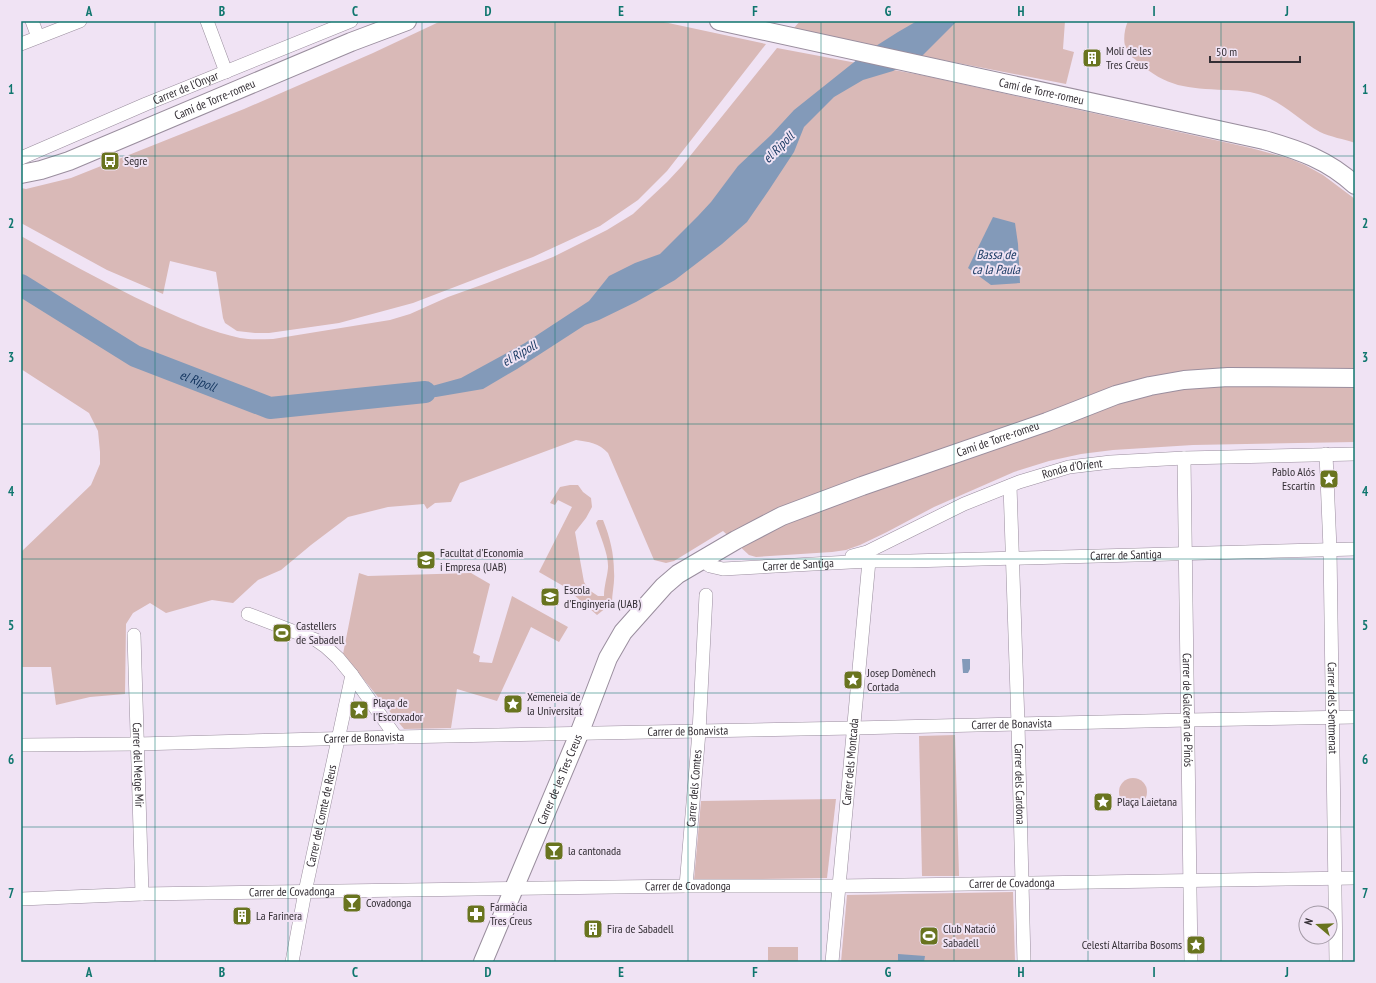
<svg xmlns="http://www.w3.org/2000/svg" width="1376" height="983" viewBox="0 0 1376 983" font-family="'PT Sans Narrow',sans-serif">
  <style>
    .green { fill: #d9b9b7 }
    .water { fill: #839ab9 }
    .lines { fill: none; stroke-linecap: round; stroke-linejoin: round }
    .river { stroke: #839ab9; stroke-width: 22 }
    .street-casing { stroke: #9a8e9e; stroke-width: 14 }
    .secondary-casing { stroke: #9a8e9e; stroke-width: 20 }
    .street { stroke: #fff; stroke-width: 13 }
    .secondary { stroke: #fff; stroke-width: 18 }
    .grid { fill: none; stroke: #0f766e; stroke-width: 1; stroke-opacity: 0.55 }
    .labels { text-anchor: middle; stroke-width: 4; stroke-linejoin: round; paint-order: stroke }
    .poi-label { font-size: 12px; fill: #332e34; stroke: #f0e3f4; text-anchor: start }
    .street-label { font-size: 12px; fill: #332e34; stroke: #f0e3f4 }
    .water-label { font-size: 13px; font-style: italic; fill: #12345e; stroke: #f0e3f4 }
    .neatline { fill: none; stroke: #0f766e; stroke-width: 1.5 }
    .grid-label { font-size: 13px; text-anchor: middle; font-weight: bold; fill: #0f766e }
  </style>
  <rect width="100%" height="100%" fill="#f0e3f4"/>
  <g class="green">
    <polygon points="441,21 659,21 766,44 667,171 638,200 600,226 533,257 413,303 339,323 269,333 255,333 237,331 225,323 223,318 216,272 170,261 163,294 107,270 21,223 21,188 26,189 71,178 244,109 373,53"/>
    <polygon points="800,21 1065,21 1063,49 1074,52 1066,84 922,56 794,28"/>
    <path d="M1128,21h227v122c-11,-4 -25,-6 -35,-11 -21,-12 -38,-31 -62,-38 -10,-3 -23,-4 -33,-4 -38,-2 -58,-2 -88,-29 -2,-2 -7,-5 -9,-8 -6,-9 -4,-23 0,-32z"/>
    <path d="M777,48l149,28 325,72 37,10 17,7 18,10 32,24v243l-162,3 -80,5 -32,4 -32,7 -35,11 -80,35 -47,25 -27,13 -14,5 -14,2 -76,5 -7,-2 -26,-24 -49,30 -8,2 -12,-3 -46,-107c-9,-10 -19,-11 -32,-13l-116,43 -9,19 -16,1 -8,6 -3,-5 -36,3 -40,10 -37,28 -30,25 -23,10 -25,23 -21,-3 -46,13 -16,-10 -17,10 -7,11 -1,70 -35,3 -34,8 -5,-38h-30v-115l70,-67 9,-21v-12l-2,-21 -9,-18 -68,-44v-133c46,26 93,52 141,74 25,11 51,22 78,28 11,2 22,1 33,1l117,-19 20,-6 38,-17 39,-14 66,-26 54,-27 26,-16 34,-32 15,-16z"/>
    <path d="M570,485h8l5,7 8,6 1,9 -6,11 -11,14 9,50 5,8 9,6h6c0,-10 3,-18 4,-28 1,-13 -8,-32 -12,-45l2,-3h5c7,17 11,34 11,52 1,10 -2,21 -2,31l-15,12 -32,-28 -26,-15 33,-65 -14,-7 -3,5 -5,-2 10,-16z"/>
    <polygon points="359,573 368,576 471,573 490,584 473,653 480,656 479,662 492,663 512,596 568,627 559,642 531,627 497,701 457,689 451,728 404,729 343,654"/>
    <polygon points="955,735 959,876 922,876 919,736"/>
    <circle cx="1133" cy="792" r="14"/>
    <polygon points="836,799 827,878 694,880 701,801"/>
    <polygon points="1013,892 1015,962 841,962 847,895"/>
    <rect x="768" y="947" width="30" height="15"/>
  </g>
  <g class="water">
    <polygon points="917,21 957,21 922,56 893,71 863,80 834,97 804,127 794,152 769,190 747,222 722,244 675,280 636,302 599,320 585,325 517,369 483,389 436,397 396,396 461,378 525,343 589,301 609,276 635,263 660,254 698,216 711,202 738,166 771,135 794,110 868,51 898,32"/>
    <polygon points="993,217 1015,223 1018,244 1020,283 991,285 968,268"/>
    <polygon points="962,659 970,659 970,669 968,673 963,673"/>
    <polygon points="898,954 925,956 924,962 898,962"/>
  </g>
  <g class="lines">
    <path class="river" id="s1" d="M21,285l114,71 135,52 155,-16"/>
    <g class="street-casing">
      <g id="street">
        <polyline points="32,21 38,37"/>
        <polyline points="207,21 226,72"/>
        <polyline points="21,44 80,21"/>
        <path id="s2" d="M21,158l125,-54 205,-83"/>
        <path id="s3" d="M1326,454l4,95 6,413"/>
        <path id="s4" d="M1184,458l7,504"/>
        <path id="s5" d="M1010,486l8,238 6,238"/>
        <path id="s6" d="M852,556l15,-4 97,-48 55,-22 50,-15 42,-5 73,-4 171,-4"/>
        <path id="s7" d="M701,559l9,7 13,3 146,-8h41l445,-12"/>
        <polyline points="248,614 316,640 326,647 338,658 352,675 396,737"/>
        <path id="s8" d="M134,635l8,259"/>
        <path id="s9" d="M21,745l117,-1 258,-7 458,-9 334,-8 167,-3"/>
        <path id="s10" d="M686,886l13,-154 7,-137"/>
        <path id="s11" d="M21,899l121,-5 544,-8h153l516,-8"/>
        <path id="s12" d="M292,962l13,-70 47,-217"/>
        <path id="s13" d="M832,962l37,-401"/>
      </g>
    </g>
    <g class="secondary-casing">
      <g id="secondary">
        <path id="s14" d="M719,21l545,119c35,10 64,20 91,45"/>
        <path id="s15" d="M21,174l20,-4 28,-9 282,-119 56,-21"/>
        <path id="s16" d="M483,962l96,-228 29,-76 15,-26 41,-46 14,-12 58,-34 46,-24 80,-30 185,-64 69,-27 34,-9 34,-6 44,-3 127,1"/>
      </g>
    </g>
    <use href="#street" class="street"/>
    <use href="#secondary" class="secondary"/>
  </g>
  <path class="grid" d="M155,21v941M288,21v941M422,21v941M555,21v941M688,21v941M821,21v941M954,21v941M1088,21v941M1221,21v941M21,156h1334M21,290h1334M21,424h1334M21,559h1334M21,693h1334M21,827h1334"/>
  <defs>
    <g id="building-square" transform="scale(1)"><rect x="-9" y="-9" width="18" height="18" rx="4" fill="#69741f" stroke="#f0e3f4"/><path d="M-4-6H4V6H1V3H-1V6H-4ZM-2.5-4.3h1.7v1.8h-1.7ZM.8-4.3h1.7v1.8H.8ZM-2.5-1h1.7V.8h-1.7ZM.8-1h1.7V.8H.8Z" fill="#fff"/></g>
    <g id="bus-square" transform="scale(1)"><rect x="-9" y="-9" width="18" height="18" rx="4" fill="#69741f" stroke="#f0e3f4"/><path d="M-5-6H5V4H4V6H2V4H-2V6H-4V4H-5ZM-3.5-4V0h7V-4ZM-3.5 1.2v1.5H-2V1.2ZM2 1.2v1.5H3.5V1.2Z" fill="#fff"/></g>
    <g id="sight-square" transform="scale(1)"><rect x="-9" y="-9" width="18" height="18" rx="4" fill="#69741f" stroke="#f0e3f4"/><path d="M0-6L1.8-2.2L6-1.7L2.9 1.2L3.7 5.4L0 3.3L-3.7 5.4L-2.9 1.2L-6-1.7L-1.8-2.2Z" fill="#fff"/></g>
    <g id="university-square" transform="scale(1)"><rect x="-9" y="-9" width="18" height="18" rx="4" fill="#69741f" stroke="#f0e3f4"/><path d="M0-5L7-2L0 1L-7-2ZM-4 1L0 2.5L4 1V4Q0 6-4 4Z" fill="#fff"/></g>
    <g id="stadium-square" transform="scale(1)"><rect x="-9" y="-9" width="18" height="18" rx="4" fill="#69741f" stroke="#f0e3f4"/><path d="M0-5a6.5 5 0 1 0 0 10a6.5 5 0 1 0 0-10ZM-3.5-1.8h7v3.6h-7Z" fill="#fff"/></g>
    <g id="bar-square" transform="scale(1)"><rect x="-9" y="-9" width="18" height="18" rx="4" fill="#69741f" stroke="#f0e3f4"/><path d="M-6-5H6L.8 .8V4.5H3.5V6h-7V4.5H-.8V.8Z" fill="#fff"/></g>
    <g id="pharmacy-square" transform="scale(1)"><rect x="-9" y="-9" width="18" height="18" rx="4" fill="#69741f" stroke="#f0e3f4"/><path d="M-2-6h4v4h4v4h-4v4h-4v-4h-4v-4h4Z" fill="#fff"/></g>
  </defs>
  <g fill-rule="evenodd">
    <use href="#building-square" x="1092" y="58"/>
    <use href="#bus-square" x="110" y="161"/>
    <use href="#sight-square" x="1329" y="479"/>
    <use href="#university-square" x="426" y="560"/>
    <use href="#university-square" x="550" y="597"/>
    <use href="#stadium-square" x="282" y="633"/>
    <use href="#sight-square" x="853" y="680"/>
    <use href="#sight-square" x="513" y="704"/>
    <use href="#sight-square" x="359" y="710"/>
    <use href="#sight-square" x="1103" y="802"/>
    <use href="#bar-square" x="554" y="851"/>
    <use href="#bar-square" x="352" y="903"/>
    <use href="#pharmacy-square" x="476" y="914"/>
    <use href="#building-square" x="242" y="916"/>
    <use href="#building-square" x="593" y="929"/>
    <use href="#stadium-square" x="929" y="936"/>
    <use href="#sight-square" x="1196" y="945"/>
  </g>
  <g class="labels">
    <g class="poi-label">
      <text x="1106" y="55">Molí de les<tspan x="1106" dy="14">Tres Creus</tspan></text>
      <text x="124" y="165">Segre</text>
      <text x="1315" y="476" text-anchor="end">Pablo Alós<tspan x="1315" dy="14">Escartín</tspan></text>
      <text x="440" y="557">Facultat d'Economia<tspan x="440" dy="14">i Empresa (UAB)</tspan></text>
      <text x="564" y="594">Escola<tspan x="564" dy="14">d'Enginyeria (UAB)</tspan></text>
      <text x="296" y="630">Castellers<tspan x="296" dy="14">de Sabadell</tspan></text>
      <text x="867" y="677">Josep Domènech<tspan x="867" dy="14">Cortada</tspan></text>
      <text x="527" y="701">Xemeneia de<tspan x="527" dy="14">la Universitat</tspan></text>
      <text x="373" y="707">Plaça de<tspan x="373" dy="14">l'Escorxador</tspan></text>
      <text x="1117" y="806">Plaça Laietana</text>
      <text x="568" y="855">la cantonada</text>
      <text x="366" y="907">Covadonga</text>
      <text x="490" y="911">Farmàcia<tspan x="490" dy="14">Tres Creus</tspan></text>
      <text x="256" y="920">La Farinera</text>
      <text x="607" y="933">Fira de Sabadell</text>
      <text x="943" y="933">Club Natació<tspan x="943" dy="14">Sabadell</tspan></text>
      <text x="1182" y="949" text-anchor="end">Celestí Altarriba Bosoms</text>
    </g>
    <g class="street-label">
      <text dy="4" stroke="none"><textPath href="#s2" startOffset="179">Carrer de l'Onyar</textPath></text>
      <text dy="4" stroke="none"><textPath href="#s14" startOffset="330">Camí de Torre-romeu</textPath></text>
      <text dy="4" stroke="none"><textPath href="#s15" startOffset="208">Camí de Torre-romeu</textPath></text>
      <text dy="4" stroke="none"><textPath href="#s16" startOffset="787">Camí de Torre-romeu</textPath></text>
      <text dy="4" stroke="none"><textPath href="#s6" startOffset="238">Ronda d'Orient</textPath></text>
      <text dy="4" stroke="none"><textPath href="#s7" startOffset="428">Carrer de Santiga</textPath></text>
      <text dy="4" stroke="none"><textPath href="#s7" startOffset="100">Carrer de Santiga</textPath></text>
      <text dy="4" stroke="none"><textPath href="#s3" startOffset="254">Carrer dels Sentmenat</textPath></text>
      <text dy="4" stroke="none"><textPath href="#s4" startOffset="252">Carrer de Galceran de Pinós</textPath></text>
      <text dy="4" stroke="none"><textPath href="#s9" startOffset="991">Carrer de Bonavista</textPath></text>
      <text dy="4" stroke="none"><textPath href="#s9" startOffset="667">Carrer de Bonavista</textPath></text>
      <text dy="4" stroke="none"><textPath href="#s9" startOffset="343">Carrer de Bonavista</textPath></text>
      <text dy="4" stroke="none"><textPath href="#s13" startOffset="201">Carrer dels Montcada</textPath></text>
      <text dy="4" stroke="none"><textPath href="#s8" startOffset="130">Carrer del Metge Mir</textPath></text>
      <text dy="4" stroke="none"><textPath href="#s16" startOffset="198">Carrer de les Tres Creus</textPath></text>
      <text dy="4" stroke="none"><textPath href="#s5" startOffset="298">Carrer dels Cardona</textPath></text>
      <text dy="4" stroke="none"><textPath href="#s10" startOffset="98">Carrer dels Comtes</textPath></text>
      <text dy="4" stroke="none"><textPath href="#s12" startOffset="149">Carrer del Comte de Reus</textPath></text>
      <text dy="4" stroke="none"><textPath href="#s11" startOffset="991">Carrer de Covadonga</textPath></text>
      <text dy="4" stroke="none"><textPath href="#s11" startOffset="667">Carrer de Covadonga</textPath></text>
      <text dy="4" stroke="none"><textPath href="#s11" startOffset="271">Carrer de Covadonga</textPath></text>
    </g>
    <g class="water-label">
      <text transform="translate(778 147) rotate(-45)" y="5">el Ripoll</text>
      <text x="996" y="259">Bassa de<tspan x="996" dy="15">ca la Paula</tspan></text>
      <text transform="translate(519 353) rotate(-30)" y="5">el Ripoll</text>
      <text dy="5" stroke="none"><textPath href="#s1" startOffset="202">el Ripoll</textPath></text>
    </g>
  </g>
  <rect width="1376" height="983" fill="none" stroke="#f0e3f4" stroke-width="44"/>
  <g transform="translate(1318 925) rotate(289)"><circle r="19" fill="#f0e3f4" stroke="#a49ba7"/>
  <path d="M0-3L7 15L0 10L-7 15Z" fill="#69741f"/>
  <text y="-6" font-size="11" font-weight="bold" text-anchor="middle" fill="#332e34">N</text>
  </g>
  <path d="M1210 56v6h90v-6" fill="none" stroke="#332e34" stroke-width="2"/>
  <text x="1216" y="56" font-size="12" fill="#332e34" stroke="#f0e3f4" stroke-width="3" paint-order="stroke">50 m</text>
  <rect x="22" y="22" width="1332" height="939" class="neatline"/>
  <g class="grid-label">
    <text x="89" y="16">A</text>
    <text x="222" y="16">B</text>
    <text x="355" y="16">C</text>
    <text x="488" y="16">D</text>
    <text x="621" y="16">E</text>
    <text x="755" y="16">F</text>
    <text x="888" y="16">G</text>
    <text x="1021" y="16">H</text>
    <text x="1154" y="16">I</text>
    <text x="1287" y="16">J</text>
    <text x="11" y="94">1</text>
    <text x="1365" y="94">1</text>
    <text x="11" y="228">2</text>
    <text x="1365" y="228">2</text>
    <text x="11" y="362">3</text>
    <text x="1365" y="362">3</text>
    <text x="11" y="496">4</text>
    <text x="1365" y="496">4</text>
    <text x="11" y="630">5</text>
    <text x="1365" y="630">5</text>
    <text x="11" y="764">6</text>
    <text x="1365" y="764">6</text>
    <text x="11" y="898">7</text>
    <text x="1365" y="898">7</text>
    <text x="89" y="977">A</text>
    <text x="222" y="977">B</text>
    <text x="355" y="977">C</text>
    <text x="488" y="977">D</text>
    <text x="621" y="977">E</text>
    <text x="755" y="977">F</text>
    <text x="888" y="977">G</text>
    <text x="1021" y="977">H</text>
    <text x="1154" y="977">I</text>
    <text x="1287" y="977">J</text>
  </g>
</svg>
